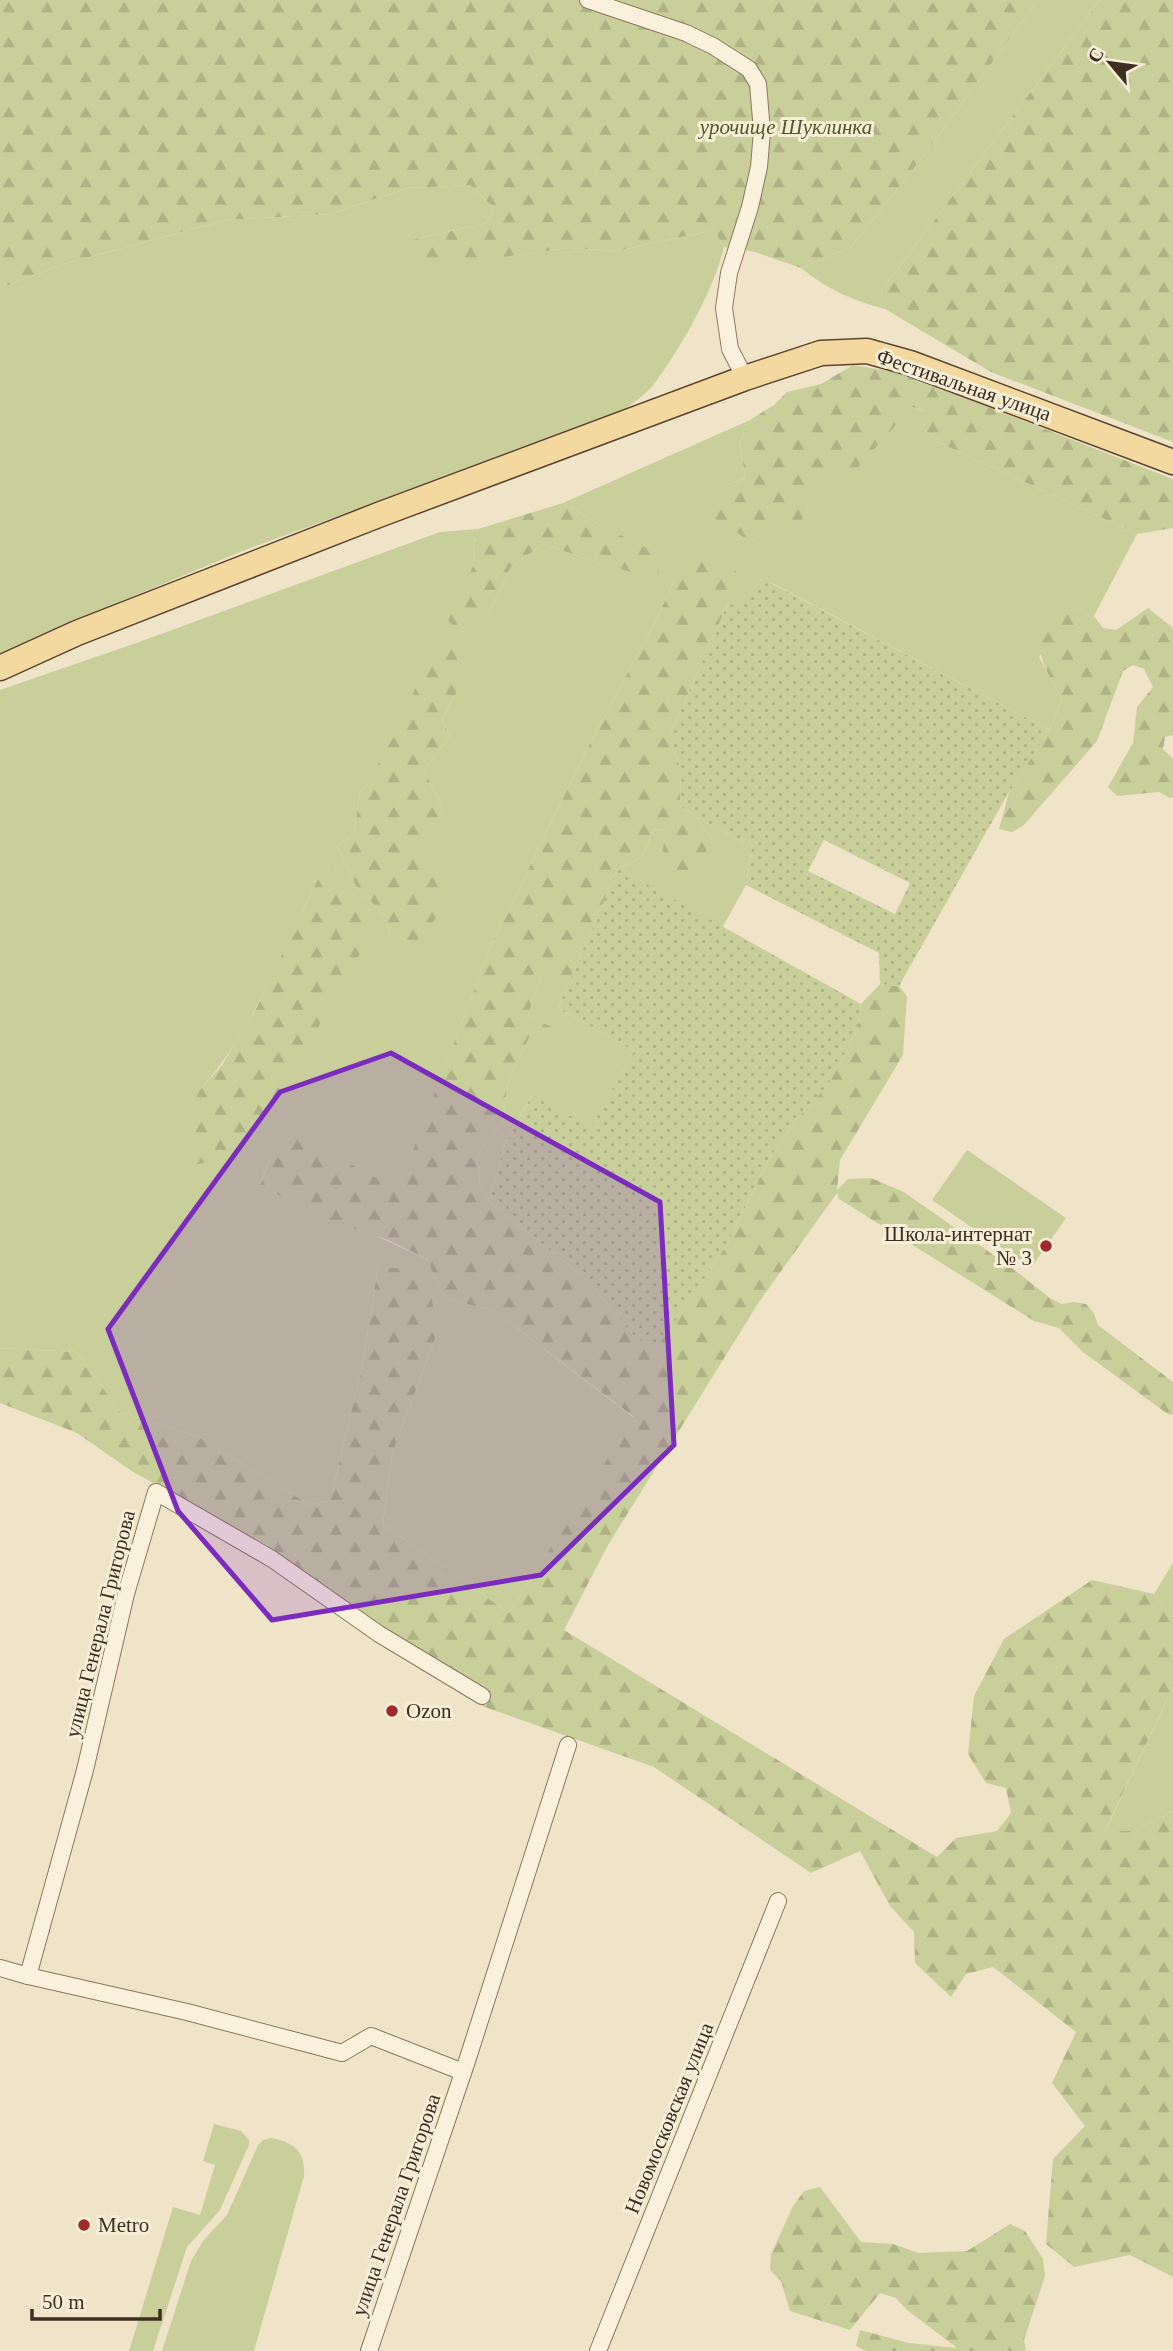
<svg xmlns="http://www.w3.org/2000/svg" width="1173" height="2351" viewBox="0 0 1173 2351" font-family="'Times New Roman',serif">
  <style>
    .grass { fill: #c9cf9b; fill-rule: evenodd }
    .forest { fill: url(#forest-firs) }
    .garden { fill: url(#garden-dots); fill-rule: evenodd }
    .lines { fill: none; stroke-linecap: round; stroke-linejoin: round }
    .minor-casing { stroke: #8d765c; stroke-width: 18 }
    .primary-casing { stroke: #5b4430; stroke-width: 27 }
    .minor { stroke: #faf1dc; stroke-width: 16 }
    .primary { stroke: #f3d9a0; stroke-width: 24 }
    .marked { fill: #7b2cbf; fill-opacity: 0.2; stroke: #7b2cbf; stroke-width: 5; stroke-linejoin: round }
    .poi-dot { fill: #9e2a2b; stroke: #f7eed8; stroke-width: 2.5 }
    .labels { text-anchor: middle; stroke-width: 6; stroke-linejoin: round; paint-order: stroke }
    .park-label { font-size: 21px; font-style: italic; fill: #4d5a26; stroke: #f7eed8 }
    .street-label { font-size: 21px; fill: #3d2e20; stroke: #f7eed8 }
    .poi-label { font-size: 21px; fill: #3d2e20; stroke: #f7eed8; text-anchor: start }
  </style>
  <defs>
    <pattern id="forest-firs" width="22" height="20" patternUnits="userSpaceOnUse" patternTransform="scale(1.75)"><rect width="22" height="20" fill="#c9cf9b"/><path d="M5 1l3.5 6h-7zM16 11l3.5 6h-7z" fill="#aeb285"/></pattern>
    <pattern id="garden-dots" width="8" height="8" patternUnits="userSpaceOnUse" patternTransform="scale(1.75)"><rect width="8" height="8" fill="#c9cf9b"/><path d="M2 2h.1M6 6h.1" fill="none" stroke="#aeb285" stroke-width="1.8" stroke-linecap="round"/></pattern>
  </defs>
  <rect width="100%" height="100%" fill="#f0e4c8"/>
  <g class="grass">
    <path d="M1038,0h62l-218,290 3,19c-34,-9 -56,-19 -84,-41l50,-21 70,-88z"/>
    <path d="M470,185l23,22 -6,16 -72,16 85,18 68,-9 49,3 97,-21 10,17c-10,43 -43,101 -70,137 -8,11 -22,19 -33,28l-381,140 -152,63 -88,45v-372l64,-24 162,-44 104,-6 78,-26z"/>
    <path d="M911,407l13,4v18l12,12 201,93 -43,82 -17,-7 -38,48 23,43 -13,30 -279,-148 -44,26 18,-28 -69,-1 -18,39 -73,137 -95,196 -89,234 -129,-28 -11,27 167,75 17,40 49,11 141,108 -125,195 -126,-89 9,-70 45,-121 -59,-66 -15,95 -33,139 -20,4 -111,-68 -79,-25 -43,-60 -77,-4v-658l139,-48 301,-110 38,-3 -5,17 2,16 -26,58 40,-8 22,-45 32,-23 59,20v-38l-39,-23 187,-83 -10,22 5,36 -18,7 23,56 57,-30 6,-31 45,-14zM458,690l-16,29 8,17 -26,34 19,38 -30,44 7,12 -30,72 -4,-19 -30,-31 -19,-39 17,-14 6,-41zM319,877l-134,288 12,-27 2,-47c55,-61 84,-141 120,-214z"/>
    <path d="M696,817l56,29 -6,39 -24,43 -104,-60c23,-8 28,-13 34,-38l15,-1 46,12z"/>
    <polygon points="541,976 572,976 558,1008 634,1051 591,1128 531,1096 505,1144 489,1201 480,1184 477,1155 502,1124 509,1077 531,1034 550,1027 528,1015"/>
    <polygon points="967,1150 1066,1218 1031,1268 932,1200"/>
    <polygon points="1173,1563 1173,1620 1154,1594"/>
    <polygon points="1173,1687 1173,1811 1135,1831 1105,1832"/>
    <polygon points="214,2124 241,2131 249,2140 249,2145 220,2210 187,2247 153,2351 129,2351 173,2207 200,2215 215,2165 203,2161"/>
    <path d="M271,2138c23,4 35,14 33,38l-50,175h-92l29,-90 12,-20 24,-26 31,-70 5,-5z"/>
  </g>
  <g class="forest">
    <polygon points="0,0 1038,0 921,159 851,247 801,268 755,252 724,247 714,230 617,251 568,248 423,268 408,254 415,239 487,223 493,207 470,185 408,188 330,214 226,220 64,264 0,288"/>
    <polygon points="1100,0 1173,0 1173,442 991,372 885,309 882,290"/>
    <polygon points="853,365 901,373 1173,479 1173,528 1137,534 936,441 924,429 924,411 912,407 858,467 814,480 807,511 796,528 778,527 750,541 703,511 727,485 745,478 740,442 750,420 774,405 787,392 821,384"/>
    <polygon points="563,503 602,526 655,552 660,580 602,564 543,544 511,567 489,612 456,630 448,620 475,562 473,546 478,529"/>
    <path d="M723,556l21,25 -18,27 -57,129 12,32 -1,37 16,11 17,24 -14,22 -12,13 -27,-6 6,-41 -14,1c-6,25 -11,30 -34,38l-46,108h-31l-13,39 23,12 -20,7 -22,43 -7,47 -25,31 3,29 9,17 96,77 52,61 20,8 69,-101 46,-92 27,-38 29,-31 29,-54 4,-27 19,-20 19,2 8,10 -4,59 -63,105 -3,30 11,-11 23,-1 33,14 112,79 34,27 12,6 12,-2 12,2 8,9 4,12 75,57v32l-4,1 -86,-63 -24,-24 -25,-7 -195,-122 -2,-6 -78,109 -151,243 -44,85 373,227 19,-19 41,-7 14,-18 -5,-25 -20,-5 -18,-29 6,-58 30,-57 88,-59 62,14 19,26v67l-68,144h30l38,-20v466l-43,-22 -56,12 -28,-23 7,-85 32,-33 -33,-43 24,-51 -83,-65 -27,7 -15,23 -36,-34 -1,-31 -24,-26 -30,-55 -49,22 -157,-106 -172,-61 -54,-36 -161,-125 -134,-73 -56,-39 -77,-30v-55l77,4 43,60 79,25 111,68 20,-4 33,-139 15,-95 33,2 20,25 6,39 -45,121 -9,70 126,89 125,-196 -141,-107 -49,-11 -17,-40 -39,-19 -67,-22 -61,-33 11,-28 27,-21 82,44 20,4 89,-233 95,-196 73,-137 18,-39 19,-17z"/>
    <path d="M1148,608l25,20v107l-8,2 -2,12 10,10v38l-3,1 -11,-6 -42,4 -9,-9 25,-44 4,-36 16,-20 -9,-18 -11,-4 -10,6 -26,70 -74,85 -11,6 -13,-3 10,-37 40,-62 13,-30c-24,-46 -39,-61 15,-91l17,7 9,12 13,2z"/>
    <polygon points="447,640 460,660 458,690 442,719 450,736 424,770 443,808 414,852 420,864 438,867 445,892 431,930 408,953 390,936 386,917 356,886 337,847 354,833 360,792 370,781 436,646"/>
    <polygon points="331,869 351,891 366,920 363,948 307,1047 247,1143 225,1157 199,1164 184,1165 197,1138 192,1112 199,1091 222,1065 257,1007 319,877"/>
    <polygon points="820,2187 861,2242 893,2244 919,2253 967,2251 1010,2224 1025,2231 1043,2259 1045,2276 1024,2340 1026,2351 865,2351 856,2346 860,2330 909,2343 957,2348 907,2310 896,2298 880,2293 850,2330 790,2311 781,2281 770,2270 771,2254 793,2206 804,2191"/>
  </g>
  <g class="garden">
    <path d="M769,582l280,148 -40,62 -110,194 -19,-2 -1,-31 -133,-68 6,-39 -56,-29 -16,-11 1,-37 -12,-32 57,-129zM824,840l86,43 -15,31 -87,-43z"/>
    <polygon points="618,868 861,1004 857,1031 828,1085 799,1116 772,1154 726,1246 657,1348 637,1339 585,1278 489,1201 505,1144 532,1095 591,1127 634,1051 558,1008"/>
  </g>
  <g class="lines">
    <g class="minor-casing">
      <g id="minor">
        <polyline points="588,0 686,33 713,46 749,69 758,84 762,131 759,167 750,207 729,273 724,308 730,349 745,378"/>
        <polyline points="0,1968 28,1976 85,1770 126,1594 156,1492 272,1559 379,1634 482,1696"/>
        <polyline points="28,1976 187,2012 342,2053 371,2036 463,2072"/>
        <polyline points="369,2351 467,2061 568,1745"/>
        <polyline points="598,2351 778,1901"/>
      </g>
    </g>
    <g class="primary-casing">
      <polyline id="primary" points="0,668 77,633 381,514 745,378 821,353 867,351 910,363 1173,462"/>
    </g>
    <use href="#minor" class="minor"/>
    <use href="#primary" class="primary"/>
  </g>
  <path class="marked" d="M391,1053l269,149 14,243 -133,130 -269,45 -94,-109 -70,-182 172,-237z"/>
  <g class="poi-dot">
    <circle cx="1046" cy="1246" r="7"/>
    <circle cx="392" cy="1711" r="7"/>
    <circle cx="84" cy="2225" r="7"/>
  </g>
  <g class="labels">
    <g class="park-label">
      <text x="786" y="134">урочище Шуклинка</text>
    </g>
    <g class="street-label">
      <text transform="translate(964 385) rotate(19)" y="7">Фестивальная улица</text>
      <text transform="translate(100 1624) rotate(-76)" y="7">улица Генерала Григорова</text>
      <text transform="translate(669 2118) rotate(-68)" y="7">Новомосковская улица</text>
      <text transform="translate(396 2205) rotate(-71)" y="7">улица Генерала Григорова</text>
    </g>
    <g class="poi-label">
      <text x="1032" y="1241" text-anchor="end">Школа-интернат<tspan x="1032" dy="24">№ 3</tspan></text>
      <text x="406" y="1718">Ozon</text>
      <text x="98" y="2232">Metro</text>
    </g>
  </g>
  <g transform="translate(1110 63) rotate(299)" stroke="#f7eed8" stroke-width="5" paint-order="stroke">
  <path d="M0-5L12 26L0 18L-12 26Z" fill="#3d2e20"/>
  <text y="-10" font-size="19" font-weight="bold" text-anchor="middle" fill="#3d2e20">С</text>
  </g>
  <path d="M32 2309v10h128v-10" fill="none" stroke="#3d2e20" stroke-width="3.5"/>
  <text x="42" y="2309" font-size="21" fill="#3d2e20" stroke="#f7eed8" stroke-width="5" paint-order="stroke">50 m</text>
</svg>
